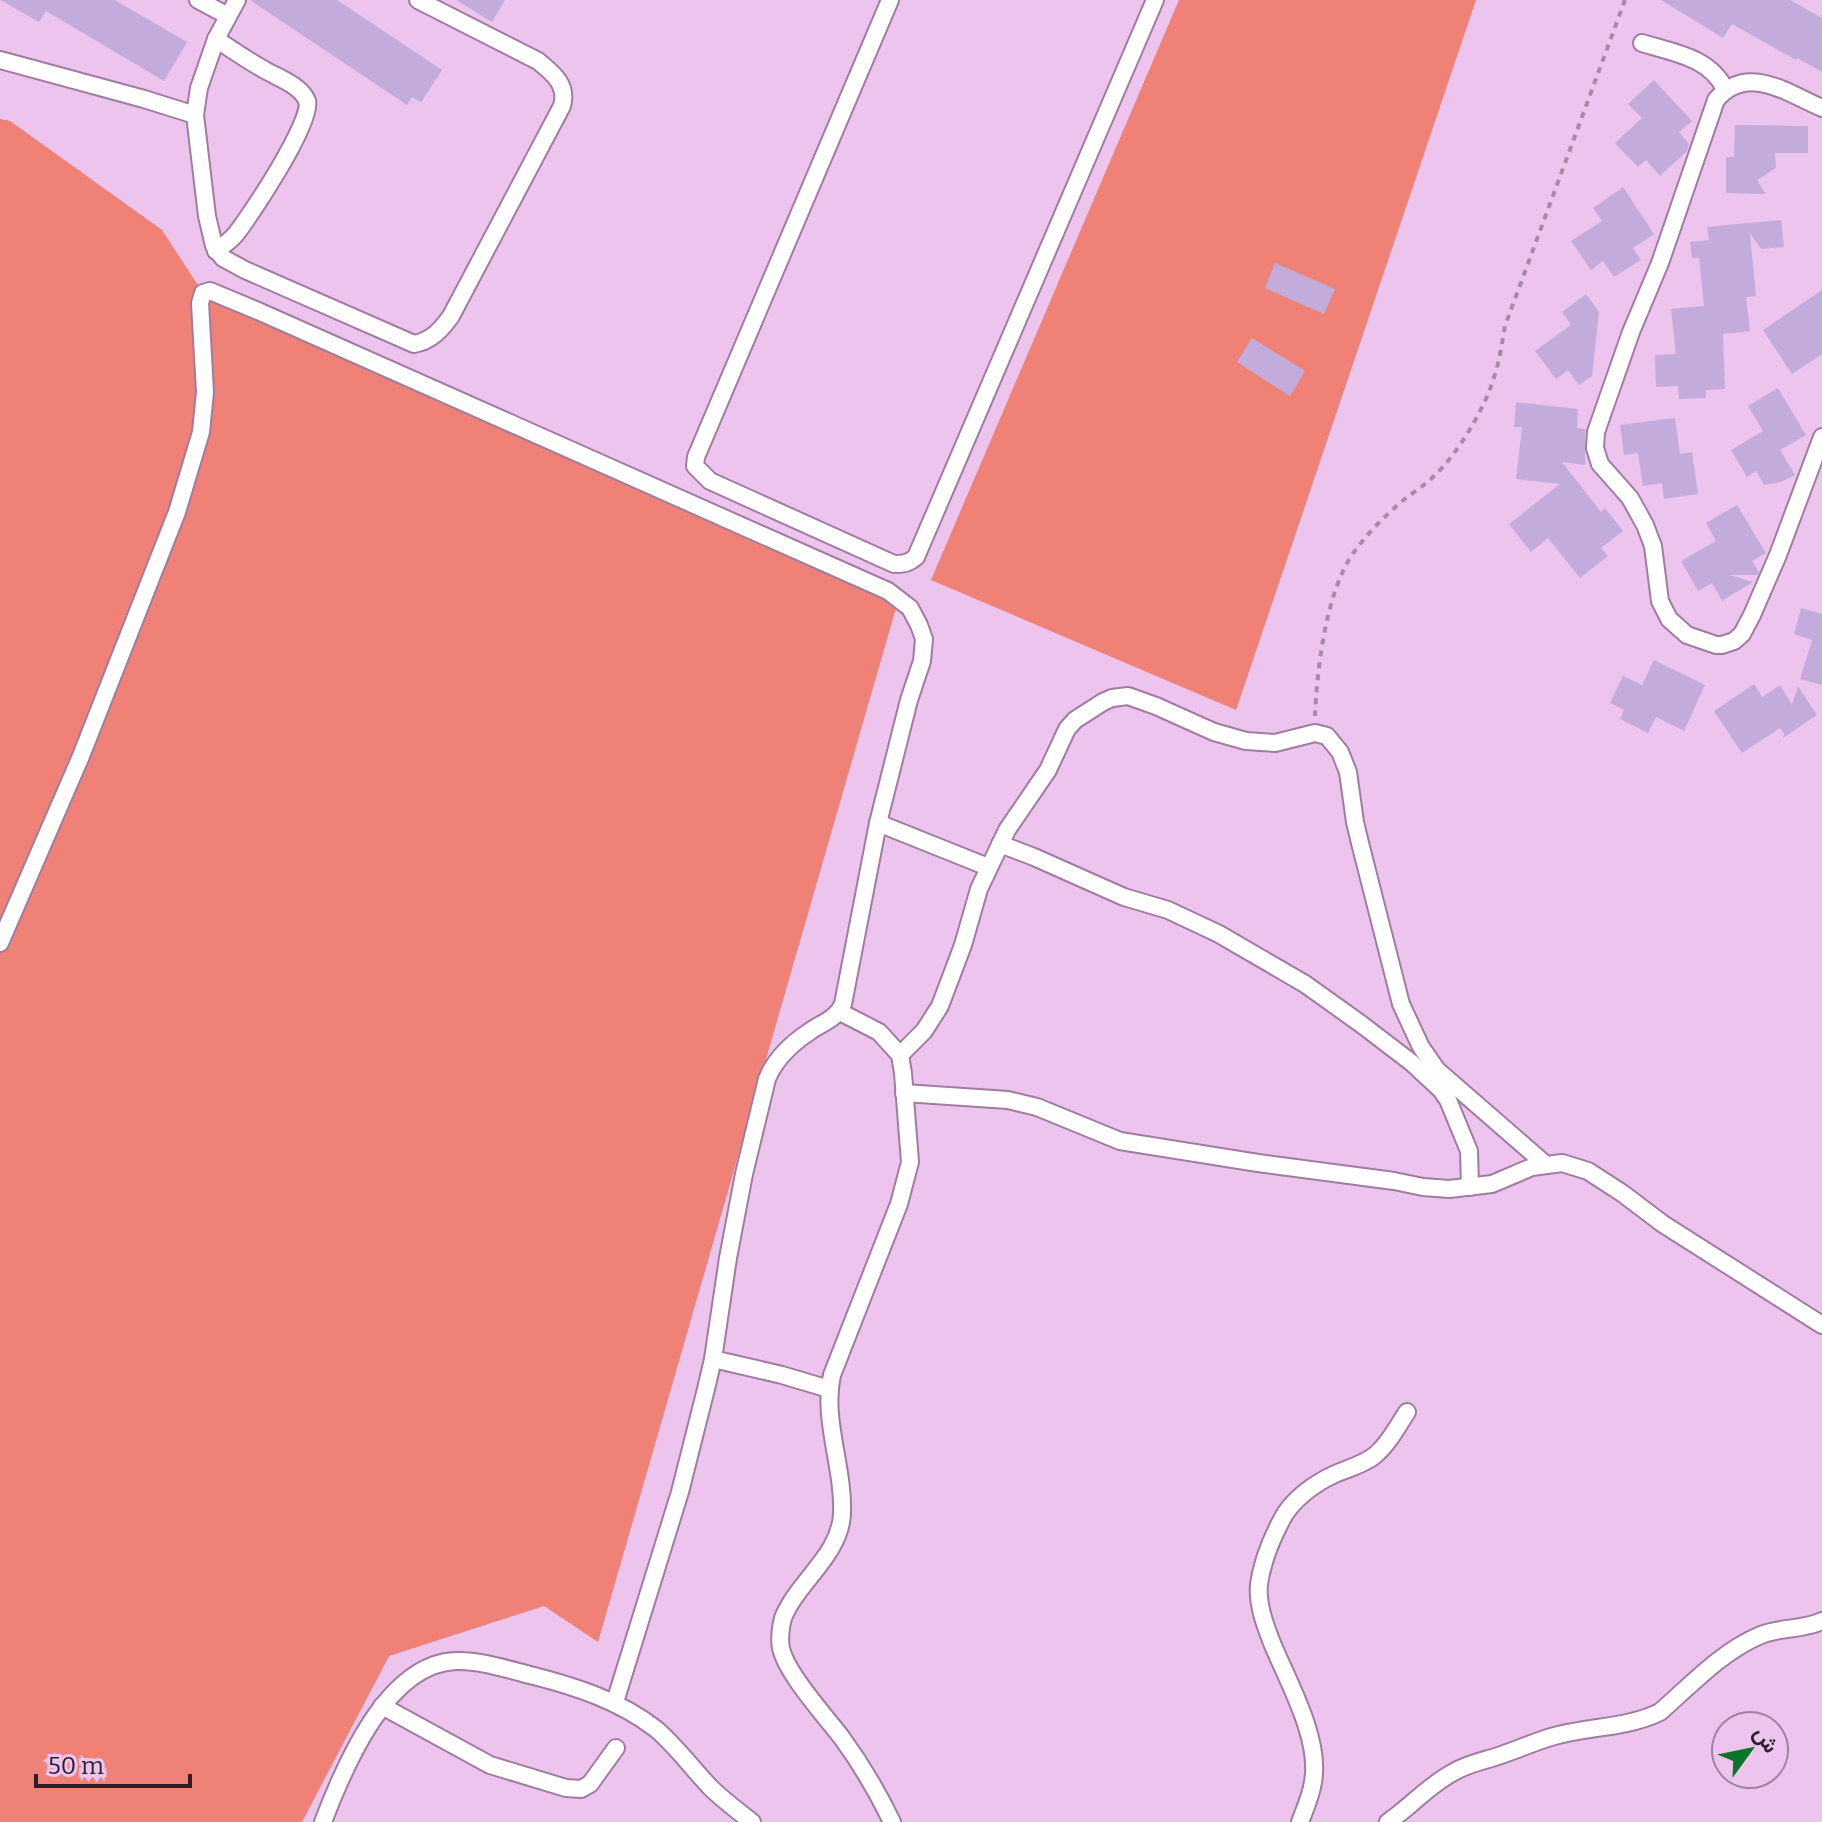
<svg xmlns="http://www.w3.org/2000/svg" width="1822" height="1822" viewBox="0 0 1822 1822" font-family="Bitter,Vazirmatn,serif">
  <style>
    .green { fill: #ef8176 }
    .building { fill: #c3acdc }
    .lines { fill: none; stroke-linecap: round; stroke-linejoin: round }
    .minor-casing { stroke: #a17ca1; stroke-width: 20 }
    .path { stroke: #a989a9; stroke-width: 4; stroke-dasharray: 6 6; stroke-linecap: butt }
    .minor { stroke: #fff; stroke-width: 16 }
  </style>
  <rect width="100%" height="100%" fill="#edc4ed"/>
  <g class="green">
    <polygon points="1179,0 1476,0 1236,710 931,580"/>
    <polygon points="0,119 10,121 162,230 201,290 898,601 598,1642 544,1606 389,1656 302,1822 0,1822"/>
  </g>
  <g class="building">
    <polygon points="0,0 115,0 187,42 164,81 46,11 39,22"/>
    <polygon points="250,0 337,0 442,70 421,102 412,97 407,105"/>
    <polygon points="456,0 505,0 492,22"/>
    <polygon points="1661,0 1790,0 1822,18 1822,72 1797,58 1796,60 1732,24 1723,38"/>
    <polygon points="1654,80 1692,121 1679,132 1689,144 1687,151 1660,176 1646,160 1638,167 1615,143 1642,118 1628,104"/>
    <polygon points="1735,125 1808,126 1808,153 1775,153 1776,168 1757,180 1766,194 1726,193 1726,157 1734,157"/>
    <polygon points="1623,187 1654,234 1633,248 1641,260 1614,277 1603,261 1591,270 1571,241 1602,221 1593,208"/>
    <polygon points="1781,220 1784,247 1761,249 1750,233 1756,296 1746,297 1750,331 1723,334 1725,389 1706,390 1706,398 1679,399 1678,386 1656,387 1655,355 1676,354 1671,309 1704,306 1699,258 1692,258 1690,242 1709,240 1707,227"/>
    <polygon points="1275,263 1335,289 1324,314 1265,288"/>
    <polygon points="1822,290 1822,354 1792,374 1763,330"/>
    <polygon points="1586,294 1599,312 1592,376 1579,385 1568,370 1556,379 1535,351 1571,325 1562,312"/>
    <polygon points="1252,338 1305,371 1290,396 1237,362"/>
    <polygon points="1778,388 1806,435 1780,450 1795,475 1781,482 1764,485 1756,471 1747,477 1731,450 1763,431 1748,406"/>
    <polygon points="1516,402 1578,409 1577,428 1585,429 1585,465 1562,462 1601,512 1605,508 1623,531 1601,548 1608,556 1580,578 1548,538 1531,552 1509,524 1560,484 1516,479 1522,427 1514,427"/>
    <polygon points="1675,418 1680,454 1692,452 1698,494 1664,499 1662,483 1643,486 1638,453 1624,455 1620,425"/>
    <polygon points="1737,505 1766,553 1752,561 1759,572 1757,575 1729,575 1753,582 1723,600 1723,602 1712,583 1698,591 1681,561 1716,541 1706,523"/>
    <polygon points="1801,608 1822,614 1822,685 1800,679 1812,640 1794,634"/>
    <polygon points="1654,660 1705,685 1684,731 1656,717 1648,733 1620,719 1624,710 1610,703 1623,676 1642,685"/>
    <polygon points="1754,684 1762,697 1780,685 1792,705 1798,686 1817,715 1783,738 1784,734 1780,728 1742,753 1714,711"/>
  </g>
  <g class="lines">
    <g class="minor-casing">
      <g id="minor">
        <polyline points="198,0 228,16"/>
        <path d="M237,0l-21,39 -17,49 -4,27 12,101 7,30 9,12 22,12 169,74c17,-3 27,-14 37,-28l111,-210c6,-21 -9,-33 -24,-45l-120,-61"/>
        <path d="M890,0l-194,457 -1,9 15,15 184,83c10,0 15,-1 22,-7l239,-557"/>
        <path d="M1642,43c32,10 67,14 83,46"/>
        <polyline points="0,60 144,99 195,115"/>
        <path d="M1822,108c-35,-15 -75,-45 -106,-8l-56,163 -29,69 -35,100 -1,16 5,16 30,34 15,27 8,21 7,55 9,18 18,16 29,10h6l12,-4 8,-7 10,-19 26,-60 44,-118"/>
        <path d="M216,251c6,-5 13,-9 19,-16 14,-17 79,-115 72,-134 -6,-16 -31,-24 -44,-32 -16,-9 -32,-20 -47,-30"/>
        <polyline points="878,823 988,867"/>
        <polyline points="1000,844 1034,857 1124,897 1168,910 1219,934 1305,984 1361,1024 1412,1063 1441,1090 1448,1100 1469,1151 1470,1187"/>
        <path d="M0,943l81,-187 96,-244 24,-80 4,-40 -5,-89 3,-10 7,-2 48,20 630,280 22,17 9,17 5,14 -2,22 -13,39 -31,123 -35,181c-6,15 -22,19 -34,28 -18,12 -34,27 -42,47l-23,95 -16,84 -15,101 -7,30 -26,103 -65,210"/>
        <path d="M840,1012l39,20 21,23 3,18 7,89 -11,42 -67,171c-10,45 12,92 10,139 -2,41 -44,67 -59,104 -2,7 -4,22 -2,30 5,25 45,69 61,90 19,26 36,55 50,84"/>
        <polyline points="900,1055 924,1031 940,1006 963,945 979,889 1007,830 1048,770 1067,729 1075,720 1103,702 1112,698 1128,696 1156,706 1214,732 1246,741 1275,743 1315,733 1327,736 1340,752 1348,772 1355,822 1360,843 1401,1004 1421,1047 1437,1070 1545,1164"/>
        <polyline points="904,1093 1008,1100 1037,1107 1120,1141 1258,1163 1394,1181 1423,1187 1449,1189 1492,1184 1532,1167 1562,1163 1588,1171 1622,1193 1663,1224 1822,1325"/>
        <polyline points="713,1359 782,1375 829,1389"/>
        <polyline points="382,1706 490,1765 566,1788 581,1789 590,1784 616,1748"/>
        <path d="M323,1822c21,-55 64,-159 133,-161 25,-1 53,9 78,15 43,11 86,25 122,53 20,17 36,39 54,58 13,13 28,24 42,35"/>
        <path d="M1300,1822c5,-13 11,-26 13,-40 8,-43 -25,-100 -41,-139 -7,-18 -15,-39 -13,-59 3,-21 12,-44 22,-63 10,-21 34,-38 54,-47 14,-6 27,-9 39,-18 14,-11 23,-29 33,-44"/>
        <path d="M1388,1822c22,-15 40,-36 64,-49 13,-8 26,-11 40,-15 20,-6 39,-15 59,-21 36,-11 74,-8 109,-25 31,-27 62,-61 101,-77 19,-8 42,-5 61,-14"/>
      </g>
    </g>
    <path class="path" d="M1315,716c2,-47 11,-125 39,-164 13,-18 29,-34 46,-49 10,-9 23,-16 33,-26 25,-23 53,-70 62,-103 5,-15 7,-32 10,-48l120,-326"/>
    <use href="#minor" class="minor"/>
  </g>
  <g transform="translate(1750 1750) rotate(57)"><circle r="38" fill="#edc4ed" stroke="#a182a1" stroke-width="2"/>
  <path d="M0-6L14 30L0 20L-14 30Z" fill="#077528"/>
  <text y="-12" font-size="22" font-weight="bold" text-anchor="middle" fill="#2e1e2e">ش</text>
  </g>
  <path d="M36 1774v12h154v-12" fill="none" stroke="#2e1e2e" stroke-width="4"/>
  <text x="48" y="1774" font-size="24" fill="#2e1e2e" stroke="#edc4ed" stroke-width="6" paint-order="stroke">50 m</text>
</svg>
